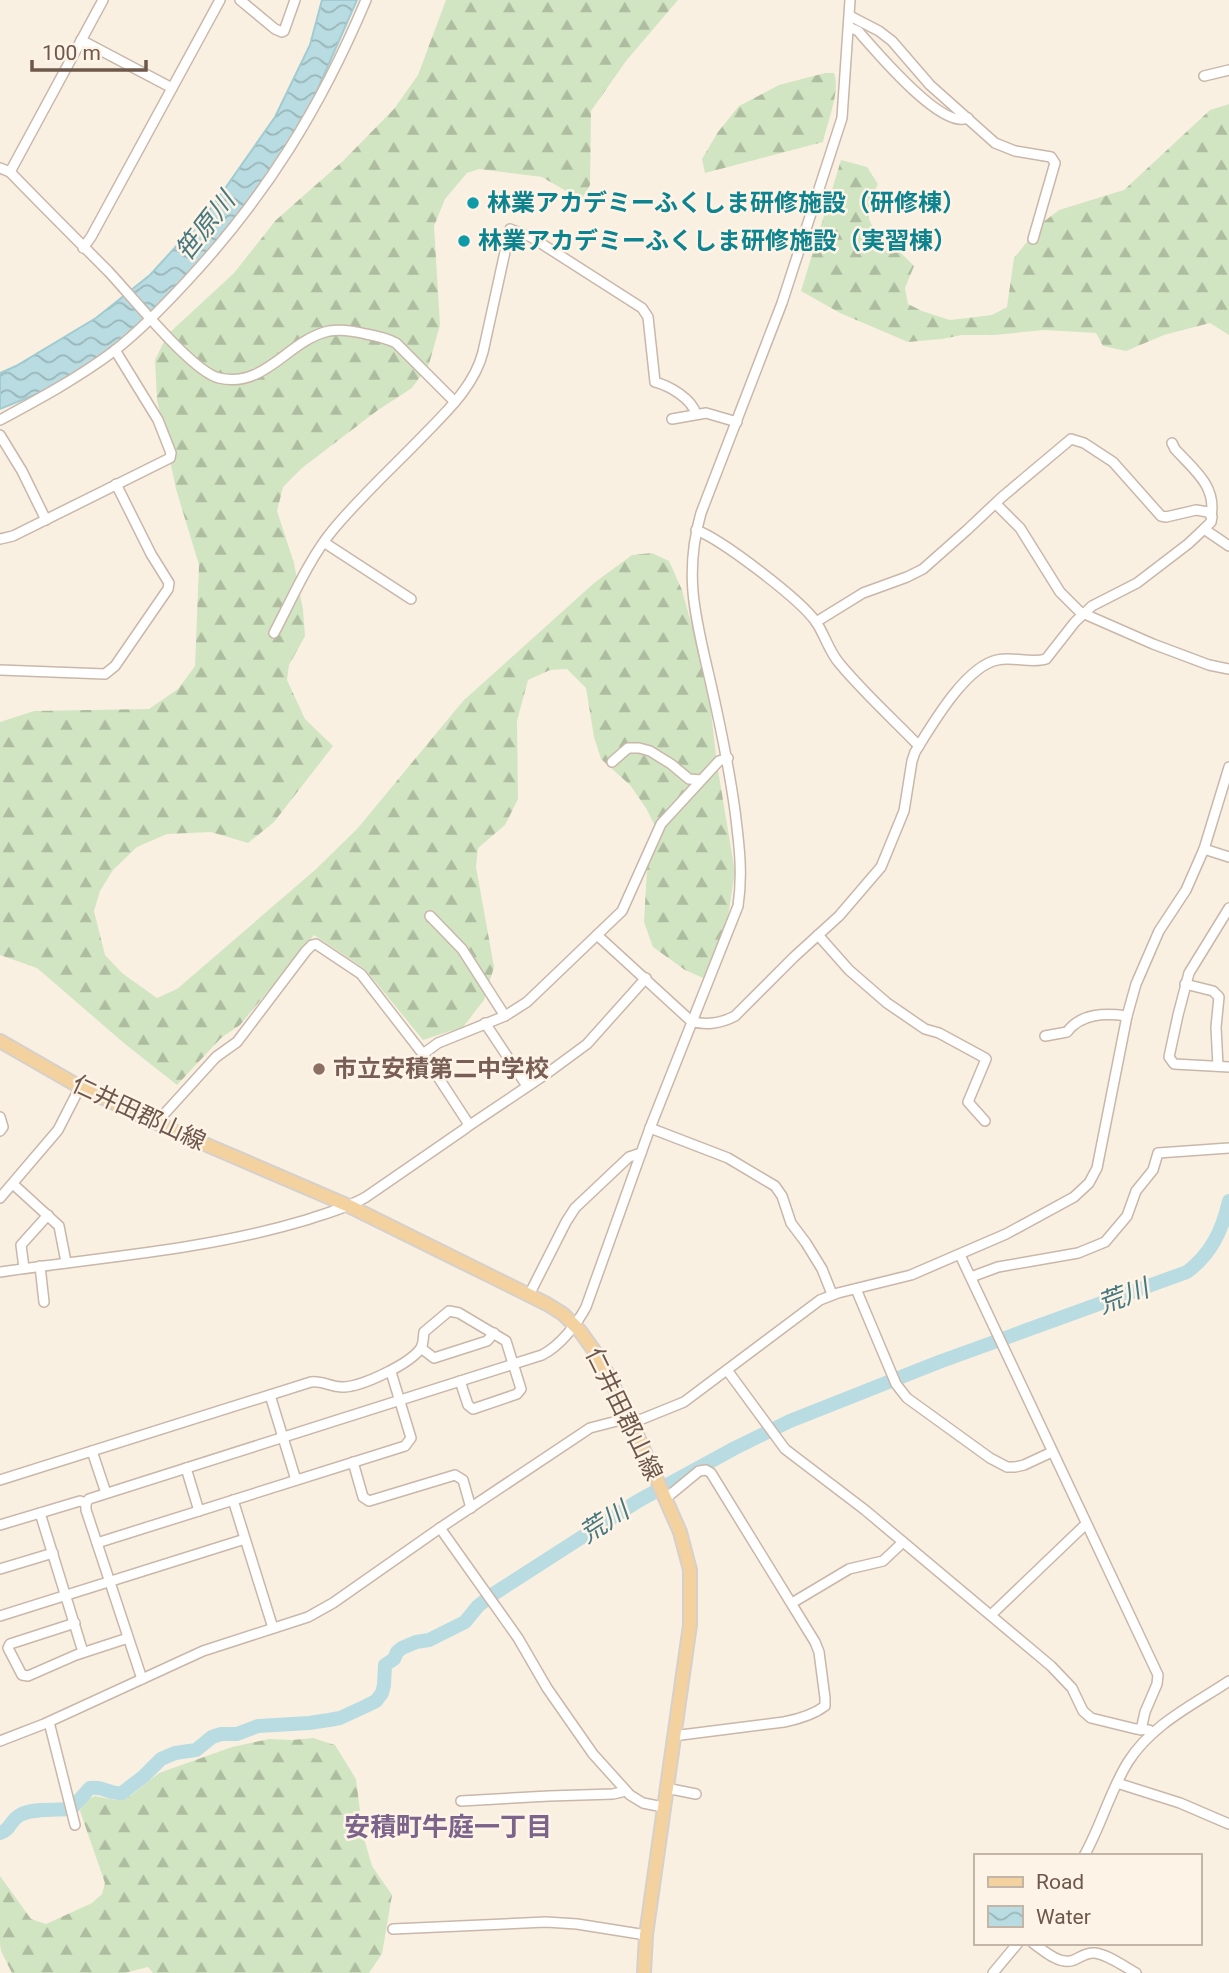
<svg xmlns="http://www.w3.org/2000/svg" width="1229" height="1973" viewBox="0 0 1229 1973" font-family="Roboto,'Noto Sans JP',sans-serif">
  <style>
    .forest { fill: url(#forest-firs) }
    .water { fill: url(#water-waves); stroke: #a0cbd1; stroke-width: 2 }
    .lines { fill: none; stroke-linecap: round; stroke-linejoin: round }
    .river { stroke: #b8dce1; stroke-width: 14 }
    .minor-casing { stroke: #c9b7aa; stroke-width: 12 }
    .major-casing { stroke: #d6d0cd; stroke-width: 16 }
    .minor { stroke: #fff; stroke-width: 9 }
    .major { stroke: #f3d29f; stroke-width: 12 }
    .culture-dot { fill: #0f9aa8; stroke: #fdf4e7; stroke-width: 2.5 }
    .education-dot { fill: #8d6e63; stroke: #fdf4e7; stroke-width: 2.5 }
    .labels { text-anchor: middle; stroke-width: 5; stroke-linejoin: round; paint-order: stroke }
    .culture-label { font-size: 24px; font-weight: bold; fill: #0d838f; stroke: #fdf4e7; text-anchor: start }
    .education-label { font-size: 24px; font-weight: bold; fill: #785e54; stroke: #fdf4e7; text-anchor: start }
    .street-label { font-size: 24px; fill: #6e574b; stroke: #fdf4e7 }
    .water-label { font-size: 26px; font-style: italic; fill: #477880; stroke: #fdf4e7 }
    .neighbourhood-label { font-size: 26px; font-weight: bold; fill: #7c638b; stroke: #fdf4e7 }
  </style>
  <defs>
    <pattern id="forest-firs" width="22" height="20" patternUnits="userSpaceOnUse" patternTransform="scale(1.75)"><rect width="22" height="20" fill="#d1e5c2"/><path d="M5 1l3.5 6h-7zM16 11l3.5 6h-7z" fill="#aebca0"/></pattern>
    <pattern id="water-waves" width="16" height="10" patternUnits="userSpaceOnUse" patternTransform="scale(1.75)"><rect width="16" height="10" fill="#b8dce1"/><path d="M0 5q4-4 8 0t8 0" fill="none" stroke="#9ab5b8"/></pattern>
  </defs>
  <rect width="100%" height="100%" fill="#faf0e2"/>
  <g class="forest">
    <polygon points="446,0 678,0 626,61 591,111 590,185 580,202 575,201 566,191 542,177 479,169 467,173 445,199 434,226 440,325 429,364 412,388 378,410 302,468 283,487 277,511 294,563 303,610 305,636 289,665 287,680 305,719 333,746 274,822 248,843 211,832 167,834 137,847 113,870 100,891 94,911 105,955 122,973 157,998 177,989 315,870 357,829 463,701 594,583 632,555 652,553 669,561 682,590 708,686 717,764 735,872 720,966 710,981 685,970 653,947 644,922 647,870 654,824 646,808 630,785 601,759 594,737 586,688 567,669 550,670 528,680 517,721 518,799 505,825 478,848 476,867 494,967 484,1000 463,1027 423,1040 365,969 314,935 240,1025 221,1038 177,1085 125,1044 37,968 0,955 0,722 34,711 149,709 178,689 195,666 199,565 176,489 157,400 155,360 167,335 234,273 276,220 343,161 394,109 418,75"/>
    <path d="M825,73h9c7,16 -7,51 -11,69l-118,31 -3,-14 16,-27 21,-26 40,-21z"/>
    <polygon points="1229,104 1229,335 1210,323 1164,335 1126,351 1103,346 1096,333 1044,330 995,335 962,335 942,339 908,342 840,313 801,291 841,160 867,167 878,184 869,203 869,219 875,232 894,246 914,266 905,288 908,304 922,311 950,320 992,315 1007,307 1014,258 1042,223 1059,210 1124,190 1210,110"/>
    <polygon points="313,1738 335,1745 356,1779 363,1835 372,1866 392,1895 382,1954 369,1973 153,1973 148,1967 125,1973 12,1973 1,1951 0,1944 0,1876 31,1919 46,1924 92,1903 102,1894 105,1883 80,1811 85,1801 95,1796 115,1800 129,1797 159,1773 232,1747 269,1739 292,1740"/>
  </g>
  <polygon class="water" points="322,0 357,0 301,127 250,206 176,297 114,348 51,388 0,409 0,373 16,366 96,318 150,275 212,207 275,117 310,45"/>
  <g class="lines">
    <path class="river" d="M0,1833c11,-3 10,-13 20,-18 13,-7 37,-5 51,-6l19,-21c15,-2 20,7 32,5l22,-17 17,-17 14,-6 21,-3 16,-13 9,-3h16l21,-8 51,-3 20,-3 11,-2 26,-12 10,-5 6,-8 2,-8 1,-20 9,-6 3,-7 5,-4 14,-6 13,-2 36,-18 13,-16 14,-11 146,-94 97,-53 55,-27 149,-59 248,-90c24,-18 35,-41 42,-71"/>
    <g class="minor-casing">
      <g id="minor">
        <polyline points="240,0 275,29 282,32 284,31 295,0"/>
        <polyline points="850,16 879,31 892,41 930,85 995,143 1015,151 1051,157 1055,163 1033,239"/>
        <path d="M849,27l9,4c17,19 84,100 110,87"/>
        <polyline points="81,40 172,88"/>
        <polyline points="1204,76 1229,70"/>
        <path d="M0,168l10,4c32,33 65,66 98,99 22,23 84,101 111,107 46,11 69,-38 110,-47 12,-2 25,0 37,3 11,2 20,4 30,9l59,59"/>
        <polyline points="10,172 103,0"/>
        <polyline points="83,248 91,237 220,0"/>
        <polyline points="672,419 706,413 737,422"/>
        <path d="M0,420c39,-21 78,-42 114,-69 27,-21 50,-45 73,-70 79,-85 134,-174 179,-281"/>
        <polyline points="0,435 22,471 46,520"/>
        <path d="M1172,443l3,6c18,20 42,37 36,67"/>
        <polyline points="996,504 1020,528 1060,592 1080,612 1153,644 1209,665 1229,669"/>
        <path d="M696,530c25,9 104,69 120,92 9,13 13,30 24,42 24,29 53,55 79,82"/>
        <polyline points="0,539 13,536 170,458 171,453 158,420 115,350"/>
        <polyline points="325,543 411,599"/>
        <polyline points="816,622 863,593 907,577 923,569 967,530 1002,497 1071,439 1084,443 1113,462 1161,516 1166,517 1196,510 1208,512 1212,517 1211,522 1204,529"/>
        <path d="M274,633c17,-32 35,-74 58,-102 27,-33 59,-62 89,-93 24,-25 53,-51 62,-86l27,-123 21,8 111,71 6,9 7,65c15,4 37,17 41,32"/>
        <polyline points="0,670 105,674 115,666 168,589 169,583 151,554 116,484"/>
        <polyline points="612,762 628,748 639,748 650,751 671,764 689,779 701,780"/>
        <polyline points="1204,849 1229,857"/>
        <polyline points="1229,908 1189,973 1178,1015 1169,1057 1174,1064 1229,1067"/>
        <polyline points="430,916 462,949 505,1016"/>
        <path d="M597,935l94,86c14,5 31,2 44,-5l59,-59 45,-41 42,-49 23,-56 8,-50 3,-9c17,-27 50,-85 82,-92 17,-4 33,4 49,-1l29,-37 17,-16 45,-23 51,-39 16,-15 25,17"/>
        <polyline points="818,935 849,970 887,1003 925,1029 939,1033 985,1058 986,1059 968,1102 985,1121"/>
        <polyline points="1185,984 1213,991 1219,997 1216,1027 1218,1066"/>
        <polyline points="485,1023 527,1086"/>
        <path d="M1045,1036l22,-4c14,-19 38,-19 60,-16"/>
        <polyline points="423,1054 438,1043 505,1016 527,1002 622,911 661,824 719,761 728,758"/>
        <polyline points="0,1117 3,1127 0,1131"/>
        <polyline points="467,1127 549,1072 587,1044 646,978"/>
        <polyline points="650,1128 728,1158 775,1186 782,1196 791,1223 806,1243 822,1269 832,1294"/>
        <polyline points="13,1184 59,1226 66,1262"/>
        <polyline points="0,1198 58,1130 80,1087"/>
        <polyline points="960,1255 1158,1675 1157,1684 1145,1712 1141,1730"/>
        <polyline points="40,1266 44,1302"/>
        <polyline points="24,1268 21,1245 48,1215"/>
        <path d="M0,1272c102,-15 206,-22 306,-52 21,-7 41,-12 60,-23l100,-69 2,-5 -45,-69 -62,-80 -45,-30 -4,1 -6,6 -69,91 -21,15 -60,66"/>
        <polyline points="971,1277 998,1267 1078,1253 1105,1242 1127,1216 1136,1191 1153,1170 1158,1153 1229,1148"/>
        <polyline points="856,1289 896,1384 907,1398 990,1458 1007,1467 1015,1467 1024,1465 1052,1452"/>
        <polyline points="529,1295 566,1222 575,1208 629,1157 641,1153"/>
        <polyline points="421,1348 434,1358 487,1341 494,1333"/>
        <polyline points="727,1370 785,1449 865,1510 1051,1666 1072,1688 1083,1711 1091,1718 1136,1729 1149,1730 1153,1733"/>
        <polyline points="270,1395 296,1480"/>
        <polyline points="92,1451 106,1493"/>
        <polyline points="353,1462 363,1497 369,1501 455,1475 463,1480 471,1508"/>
        <polyline points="186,1468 199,1511"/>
        <path d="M0,1480l311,-98c11,-2 21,6 33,5 19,-1 66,-23 77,-39 3,-6 2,-10 3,-16l25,-21 10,2 47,28 15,48 -4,5 -44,15 -5,-4 -8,-24"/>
        <path d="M665,1499l34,-28 7,-1 5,3 104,169 4,10 6,46v8c-12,9 -26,13 -41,16l-111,14"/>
        <polyline points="233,1500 273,1628"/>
        <polyline points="40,1513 83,1652"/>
        <polyline points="0,1525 80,1501 86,1503"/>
        <polyline points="440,1528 518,1638 547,1688 593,1754 630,1795 643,1803 663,1807"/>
        <polyline points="97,1543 405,1446 411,1438 391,1372"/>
        <polyline points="0,1569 53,1553"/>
        <polyline points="792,1603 849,1569 883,1561 903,1542"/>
        <polyline points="991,1615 1086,1524"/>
        <polyline points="0,1616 245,1539"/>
        <polyline points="75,1623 10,1644 8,1648 22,1675 28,1676 76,1655 128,1638"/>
        <path d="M142,1679l-56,-169v-7l3,-4 453,-144c18,-9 35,-31 44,-48l64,-179 88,-222c5,-32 1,-63 -3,-95 -6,-44 -15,-87 -25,-131 -14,-61 -27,-104 -9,-167l81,-210 60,-185 8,-118"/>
        <polyline points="49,1722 75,1825"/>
        <polyline points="0,1741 44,1724 203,1651 308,1617 333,1603 440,1528 590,1428 617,1421 642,1419 684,1402 820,1300 838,1293 911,1275 1006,1234 1074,1197 1089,1183 1097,1168 1127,1016 1136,984 1159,931 1186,890 1204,849 1229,767"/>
        <polyline points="1117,1783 1180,1803 1229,1824"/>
        <polyline points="666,1788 696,1794"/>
        <polyline points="461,1801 549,1796 613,1794 626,1791"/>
        <path d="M1084,1856c17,-30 26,-65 44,-94 24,-38 65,-57 101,-81"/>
        <polyline points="393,1929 546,1922 577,1924 646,1935"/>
        <path d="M1033,1943c10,7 27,23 41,17 7,-3 12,-8 21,-7 14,2 28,13 41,20"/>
        <polyline points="993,1973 1018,1943"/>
      </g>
    </g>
    <g class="major-casing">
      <polyline id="major" points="0,1041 80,1087 172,1130 349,1206 547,1304 563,1314 580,1331 600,1359 631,1421 680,1532 690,1570 690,1625 646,1935 644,1973"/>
    </g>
    <use href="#minor" class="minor"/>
    <use href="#major" class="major"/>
  </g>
  <g class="culture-dot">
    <circle cx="473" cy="203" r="7"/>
    <circle cx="464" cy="241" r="7"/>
  </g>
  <circle class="education-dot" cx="319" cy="1069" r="7"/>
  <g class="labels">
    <g class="culture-label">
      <text x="487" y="211">林業アカデミーふくしま研修施設（研修棟）</text>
      <text x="478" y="249">林業アカデミーふくしま研修施設（実習棟）</text>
    </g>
    <g class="education-label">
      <text x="333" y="1077">市立安積第二中学校</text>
    </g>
    <g class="street-label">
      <text transform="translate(139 1113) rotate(25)" y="8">仁井田郡山線</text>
      <text transform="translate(624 1414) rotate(64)" y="8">仁井田郡山線</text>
    </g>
    <g class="water-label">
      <text transform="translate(205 226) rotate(-52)" y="9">笹原川</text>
      <text transform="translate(1123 1296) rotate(-21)" y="9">荒川</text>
      <text transform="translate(604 1522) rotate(-33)" y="9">荒川</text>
    </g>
    <g class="neighbourhood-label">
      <text x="448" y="1836">安積町牛庭一丁目</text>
    </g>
  </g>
  <rect x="974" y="1854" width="228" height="91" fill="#fdf4e7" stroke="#c4b5a9" stroke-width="2"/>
  <rect x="988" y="1877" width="35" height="10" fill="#f3d29f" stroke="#c4b5a9" stroke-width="2"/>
  <text x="1036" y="1889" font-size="21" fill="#6e574b">Road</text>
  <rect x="988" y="1906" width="35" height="21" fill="url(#water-waves)" stroke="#c4b5a9" stroke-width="2"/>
  <text x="1036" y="1924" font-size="21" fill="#6e574b">Water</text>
  <path d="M32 60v10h114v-10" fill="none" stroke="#6e574b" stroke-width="3.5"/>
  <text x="42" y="60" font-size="21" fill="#6e574b" stroke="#fdf4e7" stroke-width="5" paint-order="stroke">100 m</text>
</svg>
